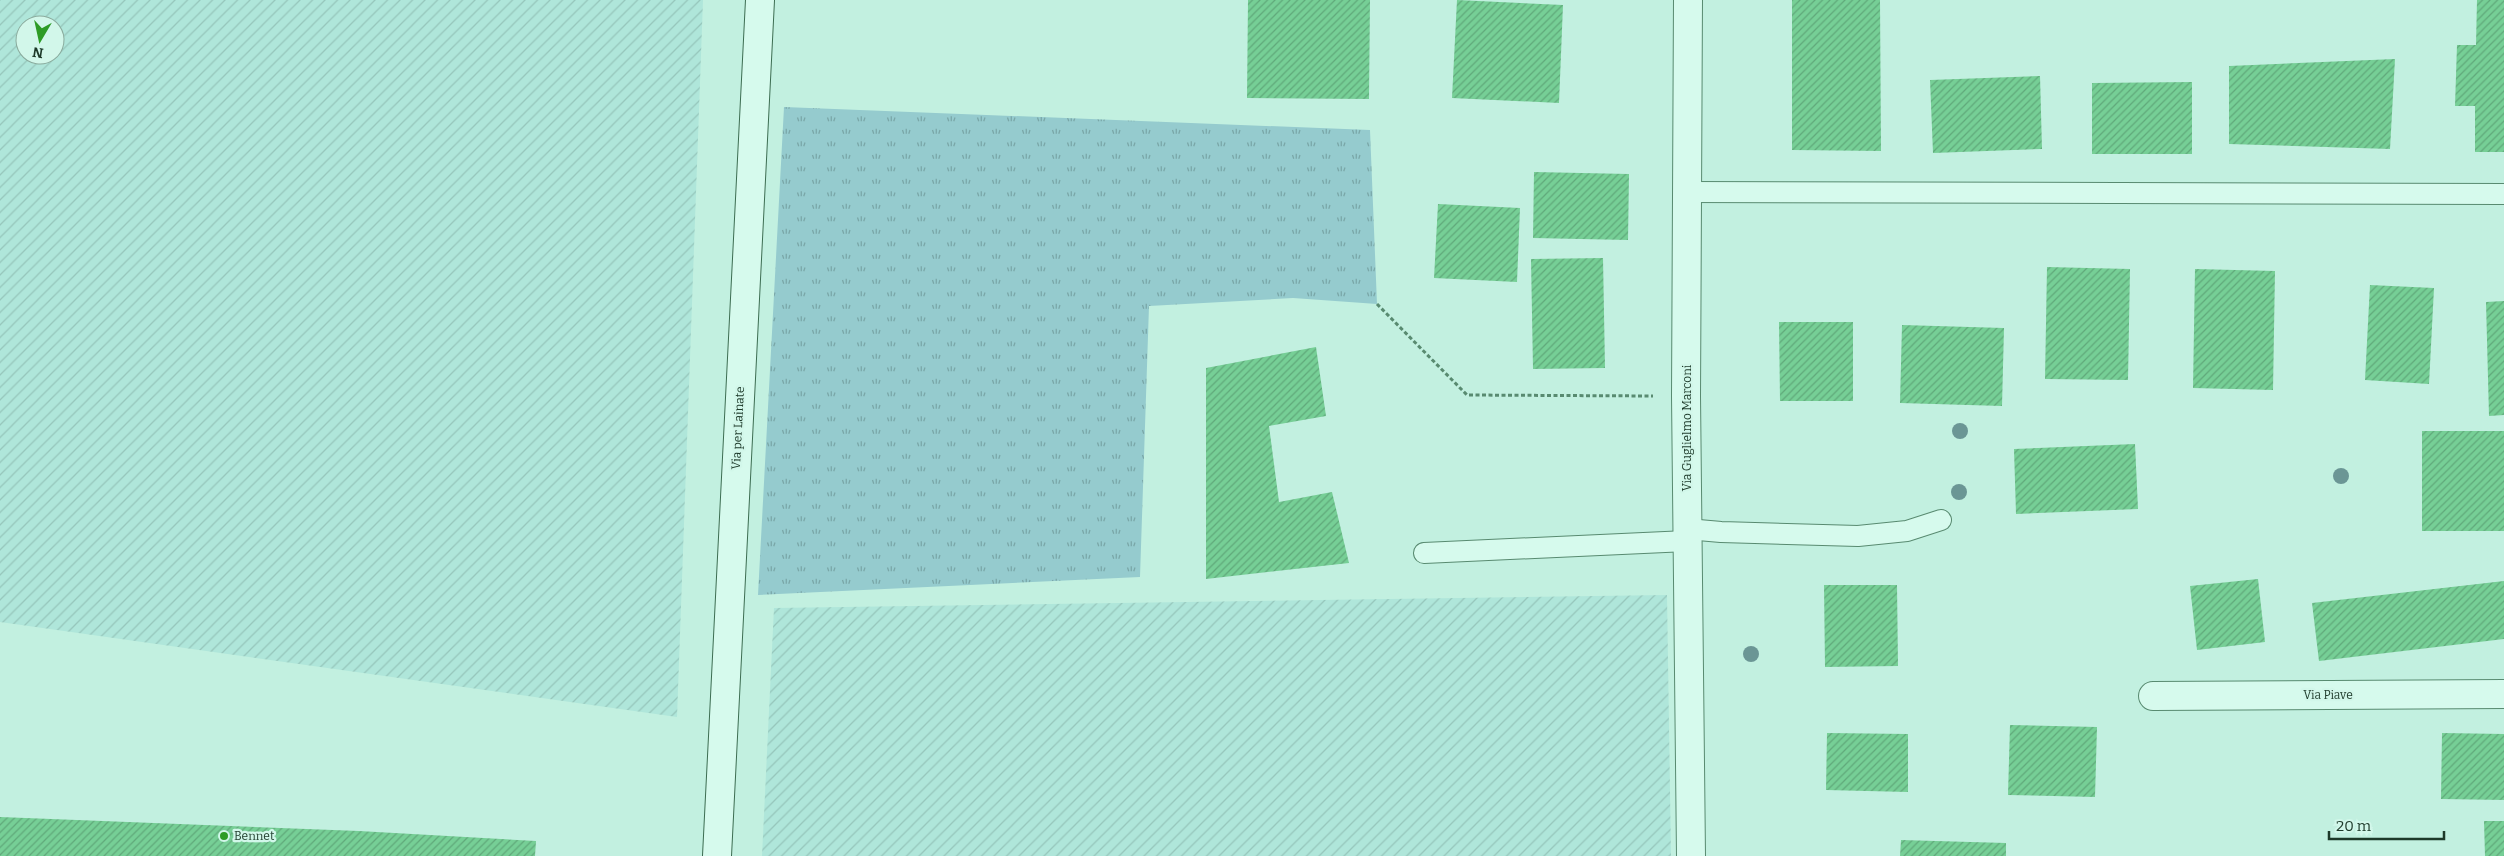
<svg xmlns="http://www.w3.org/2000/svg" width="2504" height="856" viewBox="0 0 2504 856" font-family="Bitter,serif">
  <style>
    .farmland { fill: url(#farmland-furrows); fill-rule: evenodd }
    .park { fill: url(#park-tufts) }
    .building { fill: url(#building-hatch) }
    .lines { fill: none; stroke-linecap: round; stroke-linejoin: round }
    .lane-casing { stroke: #588a70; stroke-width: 22 }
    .street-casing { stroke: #588a70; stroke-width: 30 }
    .secondary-casing { stroke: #3c6c51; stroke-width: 30 }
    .path { stroke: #588a70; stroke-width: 3; stroke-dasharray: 4 2.5; stroke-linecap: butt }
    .lane { stroke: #d6faed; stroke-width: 20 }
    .street { stroke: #d6faed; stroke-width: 28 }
    .secondary { stroke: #d6faed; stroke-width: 28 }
    .tree { fill: #6b9695 }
    .poi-dot { fill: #2d9c26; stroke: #d2f7ea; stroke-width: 2 }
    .labels { text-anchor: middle; stroke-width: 4.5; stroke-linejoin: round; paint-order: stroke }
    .street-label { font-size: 12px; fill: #1d3929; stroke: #d2f7ea }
    .poi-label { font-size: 12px; fill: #1d3929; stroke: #d2f7ea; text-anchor: start }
  </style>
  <defs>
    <pattern id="farmland-furrows" width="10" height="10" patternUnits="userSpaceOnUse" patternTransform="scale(1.25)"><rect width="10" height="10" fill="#afe6da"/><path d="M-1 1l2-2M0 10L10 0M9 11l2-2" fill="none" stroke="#96c6bb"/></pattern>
    <pattern id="park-tufts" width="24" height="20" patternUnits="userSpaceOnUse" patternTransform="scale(1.25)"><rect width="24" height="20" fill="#95cbce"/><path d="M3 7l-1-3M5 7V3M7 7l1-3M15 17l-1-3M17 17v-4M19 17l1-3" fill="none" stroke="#79a6a7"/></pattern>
    <pattern id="building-hatch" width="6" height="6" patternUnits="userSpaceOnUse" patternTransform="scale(1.25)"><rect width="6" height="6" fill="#76cf96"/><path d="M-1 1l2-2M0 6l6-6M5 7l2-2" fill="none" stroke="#60a97a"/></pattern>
  </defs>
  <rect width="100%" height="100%" fill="#c2f0e0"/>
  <g class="farmland">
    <path d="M0,0h703l-26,717 -677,-95zM25,25h30v30h-30z"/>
    <polygon points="1667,595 1671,856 762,856 774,608"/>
  </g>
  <polygon class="park" points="784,107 1370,130 1377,304 1293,298 1149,306 1140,577 758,595"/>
  <g class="building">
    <polygon points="1248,0 1370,0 1369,99 1247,98"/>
    <polygon points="1457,0 1563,5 1559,103 1452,98"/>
    <polygon points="1792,0 1880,0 1881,151 1792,150"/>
    <polygon points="2477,0 2504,0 2504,152 2475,152 2475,106 2455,106 2457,45 2476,45"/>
    <polygon points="2395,59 2390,149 2229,144 2229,66"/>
    <polygon points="2040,76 2042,149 1933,153 1930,80"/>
    <polygon points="2192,82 2192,154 2092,154 2092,83"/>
    <polygon points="1534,172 1629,174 1628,240 1533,238"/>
    <polygon points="1438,204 1520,208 1517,282 1434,278"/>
    <polygon points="1603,258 1605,368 1533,369 1531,259"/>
    <polygon points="2047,267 2130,269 2128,380 2045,379"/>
    <polygon points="2195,269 2275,271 2273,390 2193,388"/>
    <polygon points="2370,285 2434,288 2429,384 2365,380"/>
    <polygon points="2504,301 2504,415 2489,416 2486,302"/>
    <polygon points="1779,322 1853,322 1853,401 1780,401"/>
    <polygon points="1902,325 2004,328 2002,406 1900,403"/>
    <polygon points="1316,347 1326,416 1269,426 1279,502 1332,492 1349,563 1206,579 1206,368"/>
    <rect x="2422" y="431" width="82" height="100"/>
    <polygon points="2135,444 2138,509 2016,514 2014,449"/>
    <polygon points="2258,579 2265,642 2197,650 2190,586"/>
    <polygon points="2504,581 2504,639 2319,661 2312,603"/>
    <polygon points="1824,585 1897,585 1898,666 1825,667"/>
    <polygon points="2010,725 2097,727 2095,797 2008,795"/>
    <polygon points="1827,733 1908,734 1908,792 1826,790"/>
    <polygon points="2442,733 2504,734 2504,800 2441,799"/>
    <polygon points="0,817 359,831 536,841 535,856 0,856"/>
    <polygon points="2484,821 2504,821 2504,856 2485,856"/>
    <polygon points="1901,840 2006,843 2006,856 1900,856"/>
  </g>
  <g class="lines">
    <g class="lane-casing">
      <g id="lane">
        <polyline points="1686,192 2504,194"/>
        <polyline points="1687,529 1721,532 1858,536 1907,531 1941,520"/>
        <polyline points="1424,553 1687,541"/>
      </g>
    </g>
    <g class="street-casing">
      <g id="street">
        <polyline points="1688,0 1686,396 1691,856"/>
        <polyline points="2153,696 2504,694"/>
      </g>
    </g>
    <g class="secondary-casing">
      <polyline id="secondary" points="717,856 760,0"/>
    </g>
    <polyline class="path" points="1377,304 1467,395 1653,396"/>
    <use href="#lane" class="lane"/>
    <use href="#street" class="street"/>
    <use href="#secondary" class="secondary"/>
  </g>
  <g class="tree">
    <circle cx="1960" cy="431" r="8"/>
    <circle cx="2341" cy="476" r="8"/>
    <circle cx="1959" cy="492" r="8"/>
    <circle cx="1751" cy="654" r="8"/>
  </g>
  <circle class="poi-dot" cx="224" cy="836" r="5"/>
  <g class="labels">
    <g class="street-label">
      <text transform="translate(738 428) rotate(-87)" y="4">Via per Lainate</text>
      <text transform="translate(1687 428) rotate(-90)" y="4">Via Guglielmo Marconi</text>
      <text x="2328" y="699">Via Piave</text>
    </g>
    <g class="poi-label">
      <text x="234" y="840">Bennet</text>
    </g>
  </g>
  <g transform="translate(40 40) rotate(189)"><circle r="24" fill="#d2f7ea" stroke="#8aab9d"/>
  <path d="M0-4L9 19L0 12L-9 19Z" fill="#2d9c26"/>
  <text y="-8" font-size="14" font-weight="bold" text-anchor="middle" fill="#1d3929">N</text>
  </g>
  <path d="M2329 831v8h115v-8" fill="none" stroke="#1d3929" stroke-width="2.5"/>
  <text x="2336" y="831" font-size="15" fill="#1d3929" stroke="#d2f7ea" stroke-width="4" paint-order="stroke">20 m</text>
</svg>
